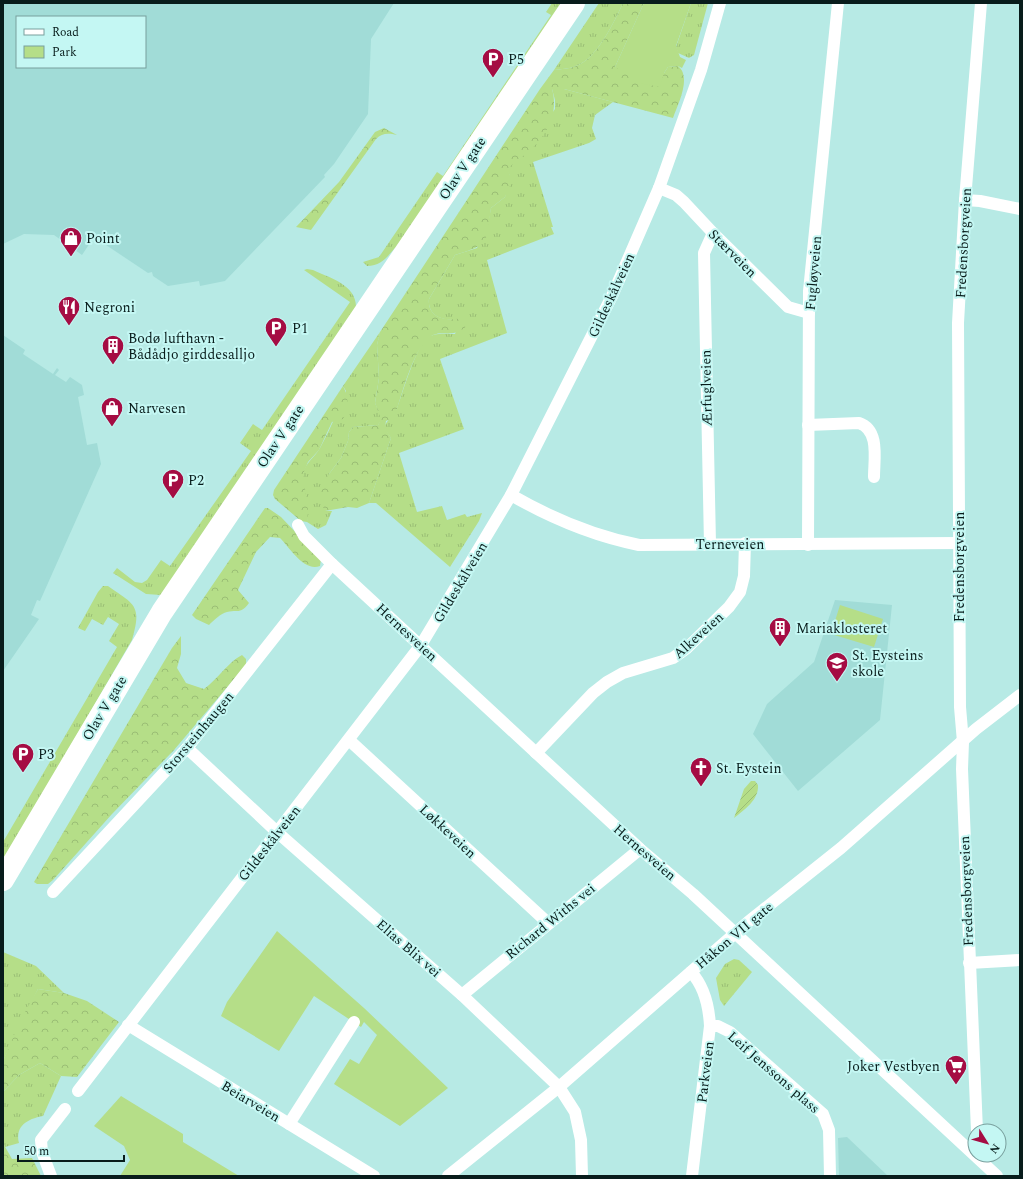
<svg xmlns="http://www.w3.org/2000/svg" width="1023" height="1179" viewBox="0 0 1023 1179" font-family="Spectral,serif">
  <style>
    .built { fill: #a1dcd7; fill-rule: evenodd }
    .grass { fill: url(#grass-tufts) }
    .forest { fill: url(#forest-crowns) }
    .park { fill: #b5de88 }
    .garden { fill: url(#garden-furrows) }
    .lines { fill: none; stroke-linecap: round; stroke-linejoin: round }
    .street { stroke: #fff; stroke-width: 12 }
    .highway { stroke: #fff; stroke-width: 22 }
    .labels { text-anchor: middle; stroke-width: 4; stroke-linejoin: round; paint-order: stroke }
    .poi-label { font-size: 14px; fill: #081c1b; stroke: #c4f7f3; text-anchor: start }
    .street-label { font-size: 14px; fill: #081c1b; stroke: #c4f7f3 }
  </style>
  <defs>
    <pattern id="grass-tufts" width="24" height="20" patternUnits="userSpaceOnUse"><rect width="24" height="20" fill="#b5de88"/><path d="M3 7l-1-3M5 7V3M7 7l1-3M15 17l-1-3M17 17v-4M19 17l1-3" fill="none" stroke="#9abe75"/></pattern>
    <pattern id="forest-crowns" width="20" height="18" patternUnits="userSpaceOnUse"><rect width="20" height="18" fill="#b5de88"/><path d="M2 6a3 3 0 1 1 6 0M12 15a3 3 0 1 1 6 0" fill="none" stroke="#9abe75"/></pattern>
    <pattern id="garden-furrows" width="10" height="10" patternUnits="userSpaceOnUse"><rect width="10" height="10" fill="#b5de88"/><path d="M-1 1l2-2M0 10L10 0M9 11l2-2" fill="none" stroke="#9abe75"/></pattern>
  </defs>
  <rect width="100%" height="100%" fill="#b7eae5"/>
  <g class="built">
    <path d="M3,3h391l-23,36 -3,75 -34,50 -10,11 1,2 -100,104 -25,5 -1,-5 -31,5 -15,-10 -1,-4 -4,1 -54,-36 -12,18 -28,-20 -30,-1 -21,10zM17,17h128v50h-128z"/>
    <polygon points="3,335 25,350 23,354 53,374 57,368 59,370 55,375 66,382 70,377 82,385 84,395 78,397 87,445 97,443 101,464 40,601 37,600 31,615 39,619 3,671"/>
    <polygon points="835,600 892,605 880,720 798,791 753,734 767,704 814,662"/>
    <polygon points="847,1137 888,1176 839,1176 838,1138"/>
  </g>
  <g class="grass">
    <path d="M552,3h15l-168,246 -4,-1c-8,9 -14,18 -28,18l-4,-4 16,-5 58,-85 6,4 108,-161 -5,-3z"/>
    <path d="M599,3h24c-9,19 -26,56 -47,63 -7,3 -15,3 -22,4z"/>
    <polygon points="691,3 708,3 694,55 689,58 678,53 676,47"/>
    <path d="M552,89h12l49,13 -18,13 -3,13 4,11 -7,4 -56,19 20,65h-2l3,7 -67,26 20,73 -67,26 24,70 -65,24 18,59 25,-6 5,14 18,-6 2,3 15,-4 -3,8 -29,46 -74,-64h-7l22,-65 -7,-10c3,-10 10,-11 13,-20 6,-16 18,-58 29,-69 7,-7 20,-5 29,-5l6,-15c-14,3 -34,-1 -32,-20l26,-44 22,-7 12,-29 2,-11 14,-11 5,-21 -3,-6 6,-8 7,-4 35,-49v-9z"/>
    <path d="M307,269l6,1c17,8 44,15 43,38l-195,287 -15,-1 -33,-21 4,-5 18,14 7,1 5,-3 14,-20 9,6 81,-115 -11,-8 13,-19 9,6 88,-128 -46,-32z"/>
    <path d="M380,332l-3,13 2,33 -4,25 7,16 -4,6 -25,2 -4,5 -1,9 -7,17 -12,16 -4,37h7l-6,14 -8,4 -11,-7c1,-15 -7,-37 -4,-49 3,-11 12,-16 17,-25 10,-18 18,-38 26,-57l-3,-5z"/>
    <path d="M103,586h5c27,19 34,19 24,54l-129,222v-20l114,-195 -8,-6 10,-17 -11,-7 -5,8 -11,-6 -7,12 -7,-3 20,-36z"/>
    <polygon points="3,952 36,966 64,993 38,989 3,1061"/>
    <polygon points="734,959 739,960 752,972 724,1006 720,1000 716,978 725,964"/>
    <path d="M40,1063l21,13 -18,40c-16,3 -28,10 -24,27l-14,4 -2,-4v-51l16,-17z"/>
  </g>
  <g class="forest">
    <path d="M623,3h21l-29,64 49,6 4,-6 10,-1c14,11 0,38 -5,52l-109,-29h-12c7,24 -5,47 -24,63 -7,7 -15,9 -20,18l4,11 -7,16 -14,11c-5,35 0,36 -36,47l-26,44c-2,19 18,23 32,19l5,4 -1,6c-16,10 -20,2 -32,7 -18,8 -31,59 -37,77l-5,7 -5,2 -1,7 6,10 -22,65 -12,5 -9,-1 -23,4 -7,-15 11,-22 12,-16 7,-17 1,-9 4,-5 25,-2 3,-6 -6,-16 4,-25 -2,-33 3,-13 160,-243 14,-19c7,-1 15,-1 22,-4 21,-7 38,-44 47,-63z"/>
    <path d="M384,128l13,7c-9,-2 -15,-2 -21,4l-65,91 -15,-3 43,-45 36,-50z"/>
    <path d="M343,386c6,12 6,21 0,33l-11,3 -13,28 -11,12 -5,12 5,36 -1,12 -6,-1 -26,-22 -2,-4 1,-5z"/>
    <path d="M265,508h3l13,9 40,42 -1,7c-16,6 -30,-18 -40,-28l-10,-1 -14,15 -18,38 11,13c-9,12 -11,6 -22,9 -6,1 -14,9 -18,13l-13,-6 -4,-4z"/>
    <path d="M181,636v18l-4,14 9,15 18,6c14,-10 23,-26 38,-34l4,4v6l-72,85 -62,64 -59,66 -5,4h-11l-3,-2 138,-234z"/>
    <polygon points="38,989 64,993 87,1001 119,1022 77,1077 61,1076 40,1063 19,1075 3,1092 3,1061 21,1019"/>
    <polygon points="3,1143 12,1159 32,1158 41,1176 3,1176"/>
  </g>
  <g class="park">
    <polygon points="644,3 691,3 676,46 680,57 686,60 682,68 678,66 668,67 664,73 660,87 639,83 615,67"/>
    <polygon points="840,605 883,619 874,647 831,634"/>
    <polygon points="277,931 364,1008 448,1088 400,1126 334,1084 350,1059 359,1064 377,1035 364,1022 361,1027 314,996 279,1051 221,1016 227,1002"/>
    <polygon points="121,1096 183,1134 183,1142 239,1176 120,1176 130,1160 124,1146 94,1126"/>
  </g>
  <path class="garden" d="M751,781h4l3,4c1,15 -14,25 -24,33l10,-29z"/>
  <g class="lines">
    <g class="street">
      <polyline points="659,188 676,195 684,202 713,233 788,307 809,313"/>
      <polyline points="965,200 980,201 1020,209"/>
      <path d="M808,425l51,-2c21,7 15,36 15,54"/>
      <path d="M511,495c40,23 83,41 128,50l320,-2"/>
      <polyline points="298,525 304,536 332,564 640,849 693,894 997,1176"/>
      <polyline points="710,544 704,253 713,233"/>
      <polyline points="808,545 809,291 838,3"/>
      <polyline points="349,740 548,923"/>
      <polyline points="187,748 277,832 462,995 559,1087 575,1112 581,1140 582,1176"/>
      <polyline points="536,753 593,693 607,682 623,673 673,658 687,648 729,607 740,592 744,576 745,543"/>
      <polyline points="53,892 187,748 332,564"/>
      <polyline points="969,963 1020,960"/>
      <path d="M691,972c13,14 18,35 19,54l-18,150"/>
      <polyline points="462,995 640,849"/>
      <polyline points="128,1025 374,1176"/>
      <polyline points="710,1026 718,1026 730,1032 823,1114 829,1130 830,1176"/>
      <polyline points="78,1091 421,645 511,495 612,296 659,188 701,70 720,3"/>
      <polyline points="289,1124 354,1022"/>
      <polyline points="977,1131 962,769 963,742 960,707 958,323 965,200 981,3"/>
      <polyline points="51,1176 42,1152 41,1140 65,1109"/>
      <polyline points="448,1176 559,1087 748,922 841,848 976,729 1020,695"/>
    </g>
    <polyline class="highway" points="3,880 162,612 574,3"/>
  </g>
  <defs>
    <g id="parking-pin" transform="scale(1.15)"><path d="M0 17L-7.5 6A9.5 9.5 0 1 1 7.5 6Z" fill="#a50c43" stroke="#c4f7f3"/><path d="M-3.5-5.5H1a3.5 3.5 0 0 1 0 7H-1V5.5H-3.5ZM-1-3.4V-.6H.8a1.4 1.4 0 0 0 0-2.8Z" fill="#fff"/></g>
    <g id="shop-pin" transform="scale(1.15)"><path d="M0 17L-7.5 6A9.5 9.5 0 1 1 7.5 6Z" fill="#a50c43" stroke="#c4f7f3"/><path d="M-5-2.5h2.3a2.7 3.5 0 0 1 5.4 0H5L5.5 6h-11ZM-1.5-2.5h3a1.5 2.3 0 0 0-3 0Z" fill="#fff"/></g>
    <g id="restaurant-pin" transform="scale(1.15)"><path d="M0 17L-7.5 6A9.5 9.5 0 1 1 7.5 6Z" fill="#a50c43" stroke="#c4f7f3"/><path d="M-5-6h1v4h1v-4h1v4h1v-4h1v5L-1.5 .5V6h-2V.5L-5-1ZM5-6V6H3V1.5H1.5Q1.5-4 5-6Z" fill="#fff"/></g>
    <g id="building-pin" transform="scale(1.15)"><path d="M0 17L-7.5 6A9.5 9.5 0 1 1 7.5 6Z" fill="#a50c43" stroke="#c4f7f3"/><path d="M-4-6H4V6H1V3H-1V6H-4ZM-2.5-4.3h1.7v1.8h-1.7ZM.8-4.3h1.7v1.8H.8ZM-2.5-1h1.7V.8h-1.7ZM.8-1h1.7V.8H.8Z" fill="#fff"/></g>
    <g id="school-pin" transform="scale(1.15)"><path d="M0 17L-7.5 6A9.5 9.5 0 1 1 7.5 6Z" fill="#a50c43" stroke="#c4f7f3"/><path d="M0-5L7-2L0 1L-7-2ZM-4 1L0 2.5L4 1V4Q0 6-4 4Z" fill="#fff"/></g>
    <g id="church-pin" transform="scale(1.15)"><path d="M0 17L-7.5 6A9.5 9.5 0 1 1 7.5 6Z" fill="#a50c43" stroke="#c4f7f3"/><path d="M-1.2-6h2.4v3.5h3.3v2.4h-3.3V6h-2.4V-.1h-3.3v-2.4h3.3Z" fill="#fff"/></g>
    <g id="supermarket-pin" transform="scale(1.15)"><path d="M0 17L-7.5 6A9.5 9.5 0 1 1 7.5 6Z" fill="#a50c43" stroke="#c4f7f3"/><path d="M-6-5.5h2.5l.6 2H6L4.5 2H-2.5L-4.4-4H-6ZM-1.5 3.2a1.3 1.3 0 1 0 .1 0ZM3 3.2a1.3 1.3 0 1 0 .1 0Z" fill="#fff"/></g>
  </defs>
  <g fill-rule="evenodd">
    <use href="#parking-pin" x="493" y="59"/>
    <use href="#shop-pin" x="71" y="238"/>
    <use href="#restaurant-pin" x="69" y="307"/>
    <use href="#parking-pin" x="276" y="328"/>
    <use href="#building-pin" x="113" y="346"/>
    <use href="#shop-pin" x="112" y="408"/>
    <use href="#parking-pin" x="173" y="480"/>
    <use href="#building-pin" x="780" y="628"/>
    <use href="#school-pin" x="837" y="663"/>
    <use href="#parking-pin" x="23" y="754"/>
    <use href="#church-pin" x="701" y="768"/>
    <use href="#supermarket-pin" x="956" y="1066"/>
  </g>
  <g class="labels">
    <g class="poi-label">
      <text x="508" y="64">P5</text>
      <text x="86" y="243">Point</text>
      <text x="84" y="312">Negroni</text>
      <text x="292" y="333">P1</text>
      <text x="128" y="343">Bodø lufthavn -<tspan x="128" dy="16">Bådådjo girddesalljo</tspan></text>
      <text x="128" y="413">Narvesen</text>
      <text x="188" y="485">P2</text>
      <text x="796" y="633">Mariaklosteret</text>
      <text x="852" y="660">St. Eysteins<tspan x="852" dy="16">skole</tspan></text>
      <text x="38" y="759">P3</text>
      <text x="716" y="773">St. Eystein</text>
      <text x="940" y="1071" text-anchor="end">Joker Vestbyen</text>
    </g>
    <g class="street-label">
      <text transform="translate(462 168) rotate(-56)" y="5">Olav V gate</text>
      <text transform="translate(963 243) rotate(-87)" y="5">Fredensborgveien</text>
      <text transform="translate(733 253) rotate(45)" y="5">Stærveien</text>
      <text transform="translate(813 273) rotate(-85)" y="5">Fugløyveien</text>
      <text transform="translate(611 295) rotate(-65)" y="5">Gildeskålveien</text>
      <text transform="translate(706 388) rotate(-91)" y="5">Ærfuglveien</text>
      <text transform="translate(280 436) rotate(-56)" y="5">Olav V gate</text>
      <text x="730" y="549">Terneveien</text>
      <text transform="translate(959 567) rotate(-90)" y="5">Fredensborgveien</text>
      <text transform="translate(460 582) rotate(-59)" y="5">Gildeskålveien</text>
      <text transform="translate(407 632) rotate(43)" y="5">Hernesveien</text>
      <text transform="translate(698 635) rotate(-42)" y="5">Alkeveien</text>
      <text transform="translate(104 708) rotate(-59)" y="5">Olav V gate</text>
      <text transform="translate(198 732) rotate(-50)" y="5">Storsteinhaugen</text>
      <text transform="translate(448 831) rotate(43)" y="5">Løkkeveien</text>
      <text transform="translate(269 843) rotate(-52)" y="5">Gildeskålveien</text>
      <text transform="translate(645 852) rotate(41)" y="5">Hernesveien</text>
      <text transform="translate(966 891) rotate(-92)" y="5">Fredensborgveien</text>
      <text transform="translate(550 921) rotate(-39)" y="5">Richard Withs vei</text>
      <text transform="translate(734 935) rotate(-40)" y="5">Håkon VII gate</text>
      <text transform="translate(409 948) rotate(41)" y="5">Elias Blix vei</text>
      <text transform="translate(705 1072) rotate(-83)" y="5">Parkveien</text>
      <text transform="translate(774 1072) rotate(41)" y="5">Leif Jenssons plass</text>
      <text transform="translate(251 1101) rotate(31)" y="5">Beiarveien</text>
    </g>
  </g>
  <rect width="1023" height="1179" fill="none" stroke="#081c1b" stroke-width="8"/>
  <rect x="16" y="16" width="130" height="52" fill="#c4f7f3" stroke="#799f9d"/>
  <rect x="24" y="29" width="20" height="6" fill="#ffffff" stroke="#799f9d"/>
  <text x="52" y="36" font-size="12" fill="#081c1b">Road</text>
  <rect x="24" y="46" width="20" height="12" fill="#b5de88" stroke="#799f9d"/>
  <text x="52" y="56" font-size="12" fill="#081c1b">Park</text>
  <g transform="translate(987 1143) rotate(127)"><circle r="19" fill="#c4f7f3" stroke="#799f9d"/>
  <path d="M0-3L7 15L0 10L-7 15Z" fill="#a50c43"/>
  <text y="-6" font-size="11" font-weight="bold" text-anchor="middle" fill="#081c1b">N</text>
  </g>
  <path d="M18 1155v6h106v-6" fill="none" stroke="#081c1b" stroke-width="2"/>
  <text x="24" y="1155" font-size="12" fill="#081c1b" stroke="#c4f7f3" stroke-width="3" paint-order="stroke">50 m</text>
</svg>
